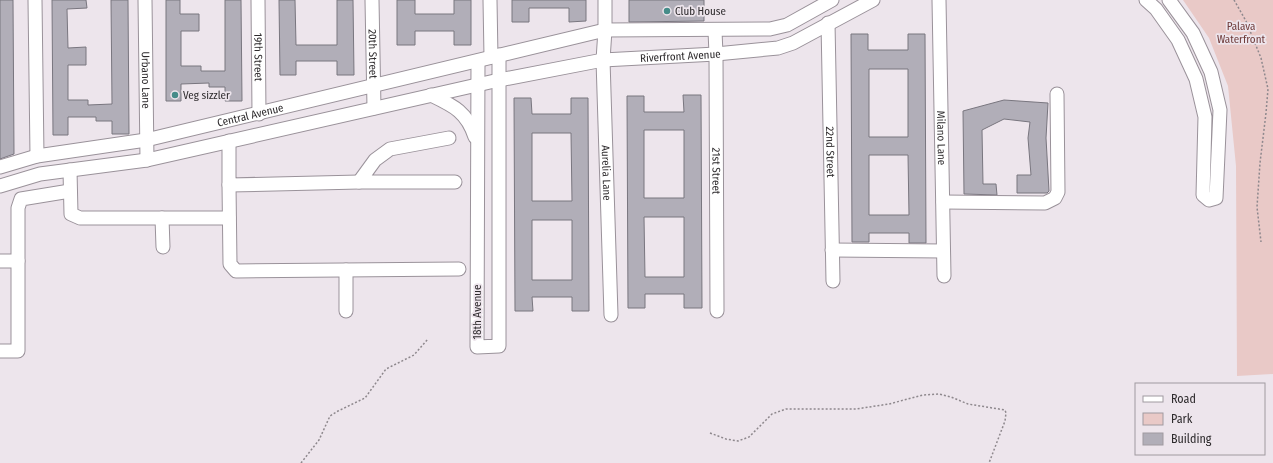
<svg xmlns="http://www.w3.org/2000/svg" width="1273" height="463" viewBox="0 0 1273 463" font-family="'Fira Sans Condensed',sans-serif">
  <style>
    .green { fill: #e9c9c7 }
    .building { fill: #b1aeb8; stroke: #79767f; fill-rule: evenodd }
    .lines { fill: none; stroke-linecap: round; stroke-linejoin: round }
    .minor-casing { stroke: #9a929a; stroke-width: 15 }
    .path { stroke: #8e888d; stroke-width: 1.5; stroke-dasharray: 2 2; stroke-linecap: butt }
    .minor { stroke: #fff; stroke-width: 13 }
    .poi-dot { fill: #458c89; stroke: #ede5ec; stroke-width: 1.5 }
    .labels { text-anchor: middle; stroke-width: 3.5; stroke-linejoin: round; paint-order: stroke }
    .poi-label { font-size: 11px; fill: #2d2a2c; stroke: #ede5ec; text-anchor: start }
    .park-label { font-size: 11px; fill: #6f3b3a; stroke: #ede5ec }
    .street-label { font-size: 11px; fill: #2d2a2c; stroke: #ede5ec }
  </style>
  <rect width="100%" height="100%" fill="#ede5ec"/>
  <polygon class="green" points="1183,0 1273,0 1273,374 1237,376 1236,166 1228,86 1209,38"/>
  <g class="building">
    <polygon points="0,0 13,0 14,154 0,159"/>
    <polygon points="52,0 86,0 87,8 67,9 68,48 86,47 86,65 68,65 68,100 88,100 88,105 112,104 111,0 128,0 129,134 112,134 112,121 96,121 96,117 68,117 68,135 53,135"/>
    <polygon points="166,0 180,0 180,14 199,14 199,31 181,31 181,66 201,66 201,71 225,71 225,0 241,0 242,101 225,101 225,87 209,87 209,83 181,84 181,101 166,101"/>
    <polygon points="279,0 295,0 296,45 337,45 337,0 353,0 354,75 337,75 337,61 296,61 296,75 280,75"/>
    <polygon points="397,0 415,0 415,14 454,14 454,0 471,0 471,45 454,45 454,31 415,31 415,45 397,45"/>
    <polygon points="512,0 586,0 586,21 569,22 569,8 529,8 529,22 512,22"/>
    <polygon points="629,0 704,0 704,21 629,22"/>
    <path d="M851,34h17v16h40v-16h17l1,209h-17v-10h-40v9h-17zM869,69h39v68h-39zM869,155h39l1,60h-40z"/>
    <path d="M683,95h18l1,213h-18v-14h-39v14h-17l-1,-212h17v16h40zM644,130h40v68h-40zM644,217h40v60h-39z"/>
    <path d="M514,98h17l1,16h39v-16h17l1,213h-17v-14h-40l1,14h-18zM532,133h39l1,68h-40zM532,220h40v60h-40z"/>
    <polygon points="1004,100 1048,103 1046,138 1049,191 1047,193 1017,193 1017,175 1031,175 1028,138 1030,122 1004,119 982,130 983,184 996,184 997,195 964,194 963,111"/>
  </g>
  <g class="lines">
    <g class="minor-casing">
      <g id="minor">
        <polyline points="35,0 37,156"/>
        <path id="s1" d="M145,0l2,160"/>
        <path id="s2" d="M258,0l1,114"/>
        <path id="s3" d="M372,0l2,108"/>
        <polyline points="490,0 491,57"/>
        <path id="s4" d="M605,0v30l-2,30 8,255"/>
        <path id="s5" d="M939,0l5,276"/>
        <polyline points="1146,0 1156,9 1178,40 1196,79 1205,117 1203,195 1209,200 1216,198 1220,110 1211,72 1193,33 1169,0"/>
        <path id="s6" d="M828,23l5,258"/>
        <path id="s7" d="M715,31l1,23 1,257"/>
        <polyline points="478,61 477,347 499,346 499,55"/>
        <path d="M431,95c23,11 36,17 44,42"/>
        <polyline points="449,138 390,149 375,160 359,182 455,182"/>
        <polyline points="229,141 229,185 359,182"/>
        <path id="s8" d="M0,167l37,-11 109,-16 459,-110 165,-1 17,-4 45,-25"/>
        <polyline points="70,170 71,214 80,218 229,218"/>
        <polyline points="229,185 230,264 236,271 459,269"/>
        <path id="s9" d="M0,186l40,-12 107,-14 352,-80 104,-20 113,-6 62,-6 15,-5 80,-43"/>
        <polyline points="943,202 1045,203 1055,198 1058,192 1057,94"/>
        <polyline points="162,218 163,247"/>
        <polyline points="832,250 943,251"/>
        <polyline points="0,261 18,261"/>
        <polyline points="346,311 346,270"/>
        <polyline points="0,351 18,351 18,208 21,199 70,191"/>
      </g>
    </g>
    <g class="path">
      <polyline points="1234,0 1246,21 1261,58 1268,89 1266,113 1260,163 1257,207 1261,242"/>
      <polyline points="710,433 726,439 738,441 749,437 772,414 786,409 856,409 889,404 923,395 939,394 951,397 968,404 1005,410 1006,413 1005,421 989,463"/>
      <polyline points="301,463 319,440 330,416 338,411 365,398 386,369 414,355 428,339"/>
    </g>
    <use href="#minor" class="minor"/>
  </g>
  <g class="poi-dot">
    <circle cx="667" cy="11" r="4"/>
    <circle cx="175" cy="95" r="4"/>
  </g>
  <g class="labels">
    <g class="poi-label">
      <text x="675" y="15">Club House</text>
      <text x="183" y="99">Veg sizzler</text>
    </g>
    <g class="park-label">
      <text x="1241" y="30">Palava<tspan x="1241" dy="13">Waterfront</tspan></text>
    </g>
    <g class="street-label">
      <text dy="4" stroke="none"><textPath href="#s3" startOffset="54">20th Street</textPath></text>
      <text dy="4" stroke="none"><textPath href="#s9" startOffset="694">Riverfront Avenue</textPath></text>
      <text dy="4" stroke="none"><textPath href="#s2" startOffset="57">19th Street</textPath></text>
      <text dy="4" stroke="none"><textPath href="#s1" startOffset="80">Urbano Lane</textPath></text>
      <text dy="4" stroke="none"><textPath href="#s8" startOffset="256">Central Avenue</textPath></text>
      <text dy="4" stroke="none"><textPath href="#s5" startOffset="138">Milano Lane</textPath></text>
      <text dy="4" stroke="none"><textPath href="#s6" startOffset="129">22nd Street</textPath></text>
      <text dy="4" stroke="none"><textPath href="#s7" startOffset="140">21st Street</textPath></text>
      <text dy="4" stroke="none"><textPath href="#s4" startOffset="173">Aurelia Lane</textPath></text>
      <text transform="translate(477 312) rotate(-90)" y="4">18th Avenue</text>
    </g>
  </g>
  <rect x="1135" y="383" width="130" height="72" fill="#ede5ec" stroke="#a09a9f"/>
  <rect x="1143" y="396" width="20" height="6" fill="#ffffff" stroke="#a09a9f"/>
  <text x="1171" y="403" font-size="12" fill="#2d2a2c">Road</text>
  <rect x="1143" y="413" width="20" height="12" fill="#e9c9c7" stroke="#a09a9f"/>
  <text x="1171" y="423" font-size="12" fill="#2d2a2c">Park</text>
  <rect x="1143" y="433" width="20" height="12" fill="#b1aeb8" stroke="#a09a9f"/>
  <text x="1171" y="443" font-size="12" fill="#2d2a2c">Building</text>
</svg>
